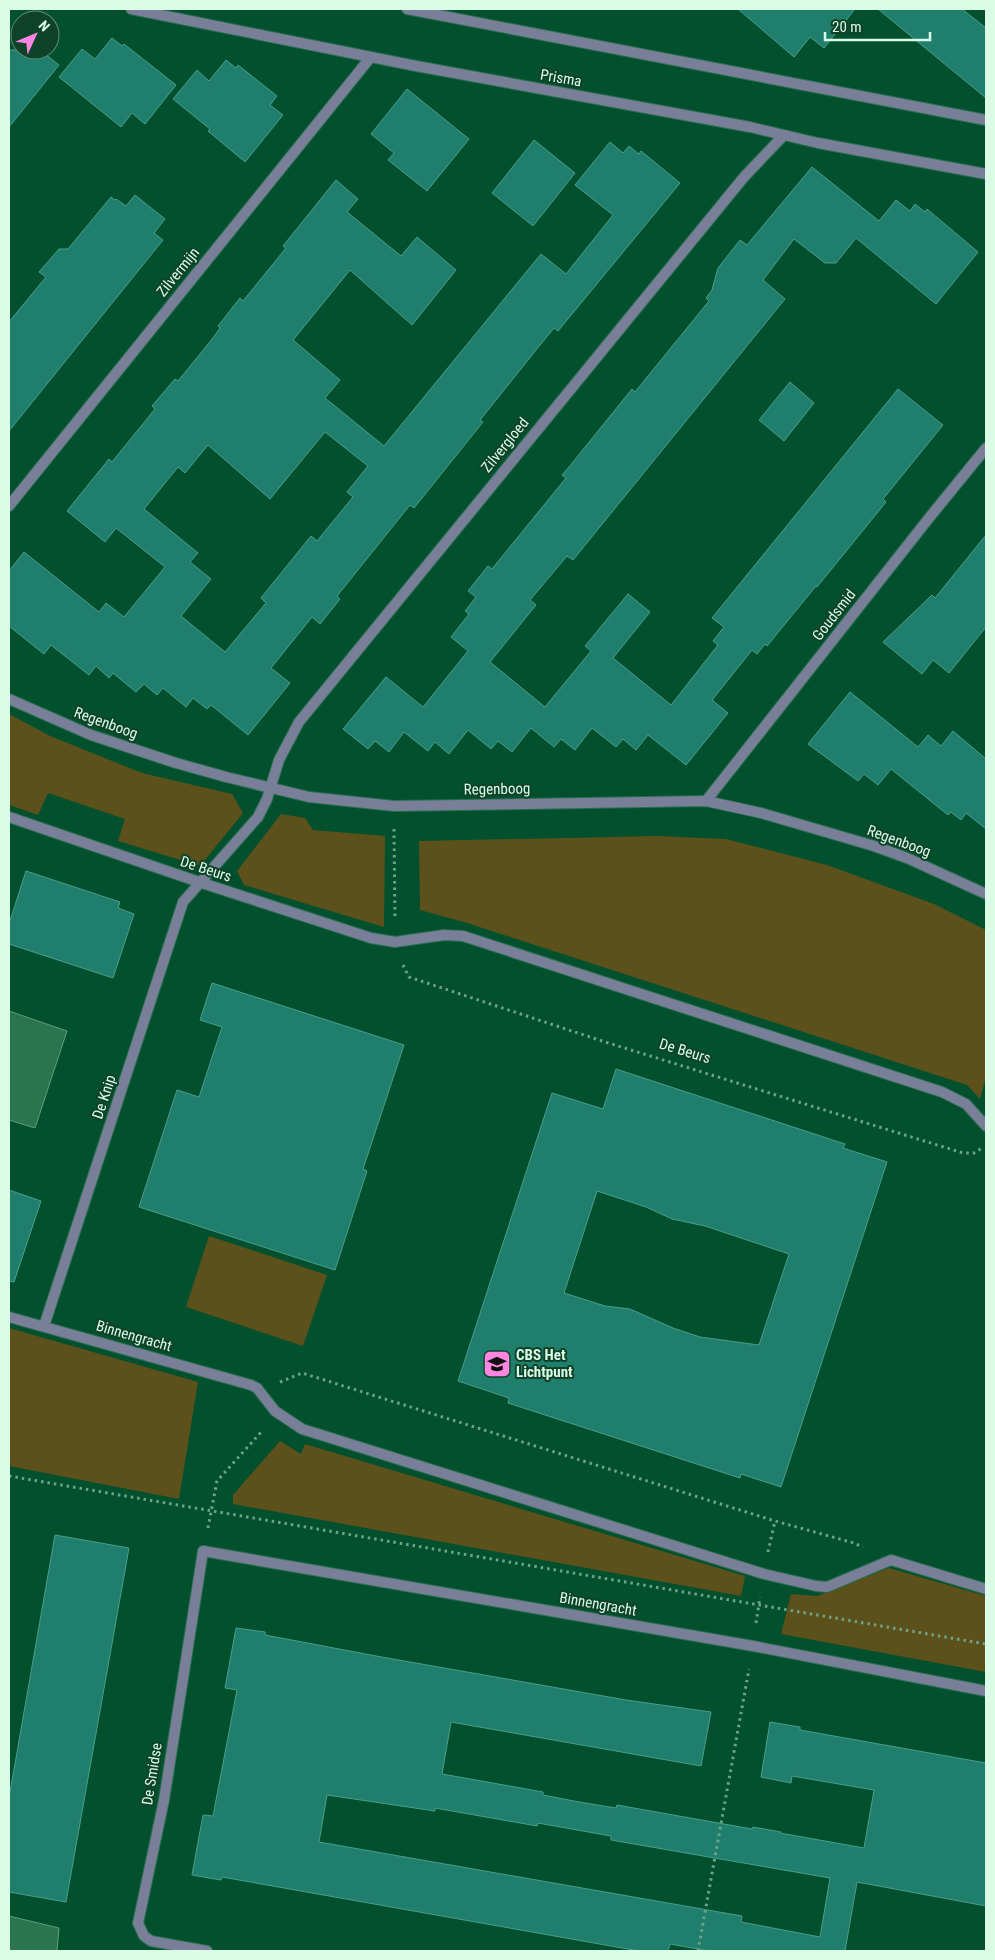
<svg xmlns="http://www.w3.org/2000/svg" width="995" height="1960" viewBox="0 0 995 1960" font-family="'Roboto Condensed',sans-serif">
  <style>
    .green { fill: #5c511a }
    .water { fill: #2a754e; stroke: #5f9d7c }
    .building { fill: #207e6c; stroke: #489f8c; fill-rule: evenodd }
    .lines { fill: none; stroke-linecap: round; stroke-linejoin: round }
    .minor-casing { stroke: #2a6f50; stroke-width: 12 }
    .path { stroke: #6da489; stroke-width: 3; stroke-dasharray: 2.5 4; stroke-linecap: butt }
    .minor { stroke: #7a7f99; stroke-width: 10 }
    .labels { text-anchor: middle; stroke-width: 4; stroke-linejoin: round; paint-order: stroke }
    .street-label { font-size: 15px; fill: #dafbe6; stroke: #0e4329 }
    .poi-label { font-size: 15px; font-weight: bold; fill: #dafbe6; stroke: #0e4329; text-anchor: start }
  </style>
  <rect width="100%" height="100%" fill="#03502f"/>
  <g class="green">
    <polygon points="9,714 50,736 142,773 232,794 243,813 200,866 118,841 125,819 48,793 38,815 9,805"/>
    <polygon points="281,814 305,818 313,830 385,836 384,927 244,885 237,871"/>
    <polygon points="657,836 726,839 827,865 934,904 986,930 986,1077 980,1099 967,1085 467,923 420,910 419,841"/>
    <polygon points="209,1236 327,1275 303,1346 186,1307"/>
    <polygon points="9,1328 198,1382 179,1499 9,1466"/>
    <polygon points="280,1441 301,1454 305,1444 745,1576 741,1596 233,1504 233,1495"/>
    <polygon points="889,1568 986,1596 986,1672 781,1634 791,1594 817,1596"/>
  </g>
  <g class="water">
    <polygon points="9,1011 67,1031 35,1128 9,1120"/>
    <polygon points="9,1916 59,1928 57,1951 9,1951"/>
  </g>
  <g class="building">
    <polygon points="738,9 855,9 824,48 810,37 794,57"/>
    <polygon points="878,9 962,9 986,28 986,98"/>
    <polygon points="112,38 122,46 124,44 176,85 145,124 132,113 121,127 59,77 82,49 95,59"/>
    <polygon points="9,50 40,50 59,65 9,127"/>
    <polygon points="226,60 236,68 238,65 277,96 270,105 283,115 245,162 208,131 210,129 173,99 197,70 209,81"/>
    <polygon points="407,89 469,139 427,191 388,160 394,153 371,134"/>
    <polygon points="534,140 575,173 533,226 492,193"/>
    <path d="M610,142l13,11 6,-7 10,8 2,-3 39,32 -122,148 -4,-3 -18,22 -56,70 3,2 -69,86 -4,-3 -73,91 3,3 -20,25 -8,-7 -41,51 19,15 -42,52 -37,-30 -4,4 -14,-11 -7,9 -23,-19 -6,7 -13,-11 -8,8 -23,-19 -4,5 -13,-12 -7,9 -38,-30 -7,9 -35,-28v-55l15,-19 75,60 7,-9 18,14 41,-50 -49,-39 -11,14 -38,-31 42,-52 3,3 43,-53 -3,-3 23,-27 3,2 35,-43 7,-10 -2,-2 22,-28 3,3 43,-53 -3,-2 53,-66 22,19 -11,13 54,44 16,-19 39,33 -44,55 -62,-55 -57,70 47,40 -15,18 59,48 157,-192 25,20 47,-59 -38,-30zM325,432l43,34 -21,26 6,5 -36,44 -6,-5 -50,62 5,5 -41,49 -44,-36 30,-37 -21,-17 8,-9 -54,-44 34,-42 7,6 23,-28 62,54z"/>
    <polygon points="812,167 879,221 896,200 910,211 915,204 925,212 927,209 978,252 936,304 856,238 836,263 825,263 794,239 763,280 785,299 573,560 567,556 530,600 536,605 490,662 545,707 591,651 585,646 628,594 650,612 613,658 671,705 718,645 713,641 724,627 712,618 898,389 943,425 883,499 886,502 817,587 816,586 767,646 765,644 757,654 752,650 712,700 728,713 686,765 648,735 636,750 623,739 616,747 592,728 575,750 561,739 554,747 531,728 512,752 498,741 491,749 468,730 449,754 435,742 428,751 404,732 389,752 375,741 368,749 343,729 386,677 423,707 468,651 451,637 469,614 465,611 476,597 468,591 488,566 492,569 566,478 562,475 569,467 632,389 635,392 709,301 706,298 712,290 718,268 740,240 747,245"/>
    <polygon points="135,195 165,219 154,233 163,240 9,431 9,322 46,277 39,272 59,249 68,249 111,197 115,200 116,199 126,206"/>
    <polygon points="790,382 814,403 784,441 759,420"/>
    <polygon points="986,535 986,627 949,673 933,660 922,674 883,642 932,595 935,598"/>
    <polygon points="850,692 918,747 928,735 941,746 953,731 986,759 986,829 966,813 961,820 951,812 948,815 891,769 878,785 864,774 858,781 808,744"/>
    <polygon points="26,871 120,902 118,908 134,914 113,978 9,944 9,924"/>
    <polygon points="212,983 404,1045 363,1169 367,1171 335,1270 139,1207 177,1090 199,1097 222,1027 200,1020"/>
    <path d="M616,1069l229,75 -2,4 44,14 -106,325 -40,-13 -1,4 -232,-75 1,-5 -51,-17 94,-288 51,16zM597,1191l49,16 26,12 33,7 84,28 -30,91 -59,-8 -27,-9 -43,-19 -25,-3 -41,-13z"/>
    <polygon points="9,1190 41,1201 14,1282 9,1281"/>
    <polygon points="55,1535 129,1548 66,1902 9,1892 9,1798"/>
    <path d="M236,1628l29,4v3l111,21 250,44 85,12 -10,54 -250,-44 -9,52 101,18v3l36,7 37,6 1,-3 135,24 1,-2 28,5 -1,1 84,15 10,-58 -82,-14 -1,7 -30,-6 9,-55 30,5v3l186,33v143l-129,-24 -12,69h-136l-39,-7 -2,7h-29l-417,-74 -1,3 -29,-5 11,-60 10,1 24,-126 -12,-2zM327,1795l108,16v-3l102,18 1,-3 73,13v4l219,38 -10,59 -79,-15 1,-6 -423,-74z"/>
  </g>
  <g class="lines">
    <g class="minor-casing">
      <g id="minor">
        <polyline points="131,9 416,66 750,127 818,143 986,174"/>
        <polyline points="407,9 986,120"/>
        <polyline points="9,506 370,58"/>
        <polyline points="9,699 91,735 176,763 226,777 309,797 394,806 706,801 761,813 874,846 907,858 986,894"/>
        <polyline points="706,801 929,518 986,448"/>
        <polyline points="9,817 202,883 371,938 395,942 444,935 463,936 942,1092 966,1104 986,1126"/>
        <polyline points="9,1317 251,1385 257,1388 275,1411 302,1429 764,1574 816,1586 827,1587 891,1560 986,1589"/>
        <polyline points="44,1326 183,902 258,817 267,799 279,760 299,722 744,177 784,135"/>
        <polyline points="207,1951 151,1941 144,1936 138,1923 164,1800 203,1551 753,1646 986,1691"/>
      </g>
    </g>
    <g class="path">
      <polyline points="394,829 395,920"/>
      <polyline points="403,965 409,977 602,1041 963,1153 974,1153 982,1148"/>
      <polyline points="280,1382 302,1373 775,1521 854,1543 863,1547"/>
      <polyline points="9,1476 986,1644"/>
      <polyline points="208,1528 217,1481 263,1430"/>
      <polyline points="768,1552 775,1521"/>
      <polyline points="756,1623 760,1597"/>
      <polyline points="698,1951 749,1669"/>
    </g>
    <use href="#minor" class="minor"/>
  </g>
  <defs>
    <g id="school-square" transform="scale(1.4375)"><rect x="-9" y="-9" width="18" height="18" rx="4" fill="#fe86e1" stroke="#0e4329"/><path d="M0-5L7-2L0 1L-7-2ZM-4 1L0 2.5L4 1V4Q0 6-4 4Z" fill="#111"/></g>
  </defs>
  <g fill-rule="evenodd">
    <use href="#school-square" x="497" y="1364"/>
  </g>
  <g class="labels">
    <g class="street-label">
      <text transform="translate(561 78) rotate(10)" y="5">Prisma</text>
      <text transform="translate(178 272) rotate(-51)" y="5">Zilvermijn</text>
      <text transform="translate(505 445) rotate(-51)" y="5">Zilvergloed</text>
      <text transform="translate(834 615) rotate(-52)" y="5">Goudsmid</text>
      <text transform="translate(106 723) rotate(20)" y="5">Regenboog</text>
      <text transform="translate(497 789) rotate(-1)" y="5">Regenboog</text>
      <text transform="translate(899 841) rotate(20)" y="5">Regenboog</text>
      <text transform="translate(206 869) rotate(18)" y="5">De Beurs</text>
      <text transform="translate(685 1051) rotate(17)" y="5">De Beurs</text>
      <text transform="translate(104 1097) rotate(-72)" y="5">De Knip</text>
      <text transform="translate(134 1336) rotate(16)" y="5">Binnengracht</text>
      <text transform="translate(598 1604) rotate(10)" y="5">Binnengracht</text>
      <text transform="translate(152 1774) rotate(-81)" y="5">De Smidse</text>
    </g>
    <g class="poi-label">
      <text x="516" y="1360">CBS Het<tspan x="516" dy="17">Lichtpunt</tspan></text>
    </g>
  </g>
  <rect width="995" height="1960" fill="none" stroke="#dafbe6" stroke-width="20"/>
  <g transform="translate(35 35) rotate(46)"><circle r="24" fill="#0e4329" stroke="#608d75"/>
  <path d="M0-4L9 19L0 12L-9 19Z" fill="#fe86e1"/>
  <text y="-8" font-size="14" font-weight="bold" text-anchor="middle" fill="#dafbe6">N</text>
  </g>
  <path d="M825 32v8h105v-8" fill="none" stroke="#dafbe6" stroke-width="2.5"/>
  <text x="832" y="32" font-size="15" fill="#dafbe6" stroke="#0e4329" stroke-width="4" paint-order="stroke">20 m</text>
</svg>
